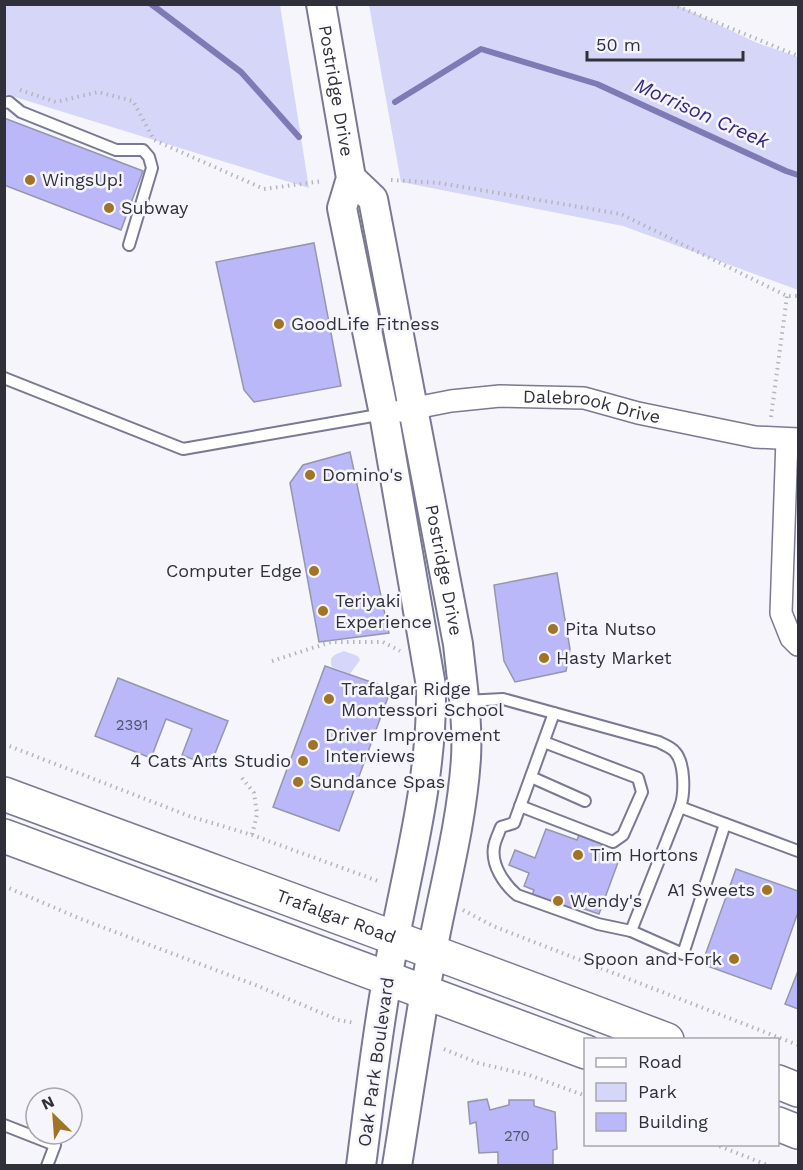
<svg xmlns="http://www.w3.org/2000/svg" width="803" height="1170" viewBox="0 0 803 1170" font-family="'Work Sans',sans-serif">
  <style>
    .green { fill: #d6d6f9 }
    .lines { fill: none; stroke-linecap: round; stroke-linejoin: round }
    .stream { stroke: #7d7ab4; stroke-width: 6 }
    .building { fill: #bbb8f9; stroke: #9595af; stroke-width: 1.5 }
    .lane-casing { stroke: #7a7993; stroke-width: 14 }
    .street-casing { stroke: #7a7993; stroke-width: 24 }
    .secondary-casing { stroke: #7a7993; stroke-width: 32 }
    .primary-casing { stroke: #7a7993; stroke-width: 36 }
    .path { stroke: #b5b5bd; stroke-width: 4; stroke-dasharray: 1.5 4.5; stroke-linecap: butt }
    .lane { stroke: #fff; stroke-width: 10 }
    .street { stroke: #fff; stroke-width: 21 }
    .secondary { stroke: #fff; stroke-width: 28 }
    .primary { stroke: #fff; stroke-width: 33 }
    .poi-dot { fill: #a17325; stroke: #f5f5fb; stroke-width: 2 }
    .labels { text-anchor: middle; stroke-width: 5; stroke-linejoin: round; paint-order: stroke }
    .number-label { font-size: 15px; fill: #53526a }
    .street-label { font-size: 18px; fill: #30303b; stroke: #f5f5fb }
    .poi-label { font-size: 18px; fill: #30303b; stroke: #f5f5fb; text-anchor: start }
    .water-label { font-size: 20px; font-style: italic; fill: #392680; stroke: #f5f5fb }
  </style>
  <rect width="100%" height="100%" fill="#f5f5fb"/>
  <g class="green">
    <polygon points="4,5 280,5 309,188 5,94"/>
    <polygon points="369,5 677,5 755,42 798,57 798,290 623,226 401,182"/>
    <path d="M344,651l14,5 2,4 -10,14 -18,-7c-4,-10 3,-13 12,-16z"/>
  </g>
  <g class="lines">
    <g class="stream">
      <polyline points="151,4 241,72 299,137"/>
      <polyline points="395,102 481,49 597,84 786,171 798,175"/>
    </g>
  </g>
  <g class="building">
    <polygon points="4,118 143,171 121,230 4,185"/>
    <polygon points="314,243 341,386 254,402 244,390 216,262"/>
    <polygon points="350,452 389,633 319,642 290,483 303,465"/>
    <polygon points="557,573 570,649 566,671 515,682 504,661 494,585"/>
    <polygon points="325,666 391,689 339,831 273,807"/>
    <polygon points="118,678 228,721 210,766 182,755 192,729 166,719 151,758 95,736"/>
    <polygon points="546,829 577,840 581,830 604,839 600,849 620,857 599,914 578,907 573,921 528,904 534,890 524,886 529,873 509,865 515,850 535,858"/>
    <polygon points="736,869 798,891 798,912 771,989 702,964"/>
    <polygon points="798,971 798,1009 785,1004"/>
    <polygon points="487,1099 490,1110 509,1105 509,1100 534,1100 534,1106 555,1112 557,1149 553,1150 553,1166 498,1166 498,1152 479,1153 476,1122 470,1124 468,1102"/>
  </g>
  <g class="lines">
    <g class="lane-casing">
      <g id="lane">
        <polyline points="4,103 9,102 21,112 116,150 143,150 149,157 152,168 129,245"/>
        <polyline points="4,378 183,449 384,414"/>
        <path d="M465,701l38,-2 156,43c5,3 12,5 16,10 10,11 10,42 5,55l118,44"/>
        <path d="M554,713l-40,110 -13,4c-2,6 -6,13 -7,20 -3,18 10,37 23,48l81,29 33,7"/>
        <polyline points="531,777 585,801"/>
        <polyline points="520,806 613,842 623,835 642,792 638,778 544,742"/>
        <polyline points="680,807 631,931 683,954 725,824"/>
        <polyline points="4,1125 55,1145 47,1166"/>
      </g>
    </g>
    <g class="street-casing">
      <g id="street">
        <path id="s1" d="M400,411l51,-10 49,-5 84,2 54,15 117,24 43,2"/>
        <polyline points="787,439 781,613 791,638 798,645"/>
      </g>
    </g>
    <g class="secondary-casing">
      <g id="secondary">
        <path id="s2" d="M321,4l30,174 -9,30 42,206 47,272c2,100 -28,196 -44,294 -11,61 -18,124 -26,186"/>
        <path id="s3" d="M351,178l22,21 85,445c4,38 10,76 8,114 -4,62 -20,122 -32,183 -14,75 -25,150 -37,225"/>
      </g>
    </g>
    <g class="primary-casing">
      <g id="primary">
        <path id="s4" d="M4,794c221,82 443,162 663,246"/>
        <polyline points="4,836 586,1052"/>
        <polyline points="778,1082 798,1090"/>
        <polyline points="778,1124 798,1132"/>
      </g>
    </g>
    <g class="path">
      <polyline points="672,4 798,56"/>
      <polyline points="20,90 56,102 98,92 133,101 154,140 264,189 323,181"/>
      <polyline points="391,180 439,183 621,214 787,296 798,296"/>
      <polyline points="771,417 787,296"/>
      <polyline points="272,661 331,642 383,642 400,651"/>
      <polyline points="4,744 189,816 252,835 381,882"/>
      <polyline points="242,778 254,793 257,814 252,835"/>
      <polyline points="4,886 81,919 258,986 338,1020 355,1023"/>
      <polyline points="463,910 493,926 798,1045"/>
      <polyline points="444,1049 478,1063 529,1075 586,1096"/>
      <polyline points="714,1144 770,1166"/>
    </g>
    <use href="#lane" class="lane"/>
    <use href="#street" class="street"/>
    <use href="#secondary" class="secondary"/>
    <use href="#primary" class="primary"/>
  </g>
  <g class="poi-dot">
    <circle cx="30" cy="180" r="6"/>
    <circle cx="109" cy="208" r="6"/>
    <circle cx="279" cy="324" r="6"/>
    <circle cx="310" cy="475" r="6"/>
    <circle cx="314" cy="571" r="6"/>
    <circle cx="323" cy="611" r="6"/>
    <circle cx="553" cy="629" r="6"/>
    <circle cx="544" cy="658" r="6"/>
    <circle cx="329" cy="699" r="6"/>
    <circle cx="313" cy="745" r="6"/>
    <circle cx="303" cy="761" r="6"/>
    <circle cx="298" cy="782" r="6"/>
    <circle cx="578" cy="855" r="6"/>
    <circle cx="767" cy="890" r="6"/>
    <circle cx="558" cy="901" r="6"/>
    <circle cx="734" cy="959" r="6"/>
  </g>
  <g class="labels">
    <g class="number-label">
      <text x="132" y="730">2391</text>
      <text x="517" y="1141">270</text>
    </g>
    <g class="street-label">
      <text dy="6" stroke="none"><textPath href="#s2" startOffset="88">Postridge Drive</textPath></text>
      <text dy="6" stroke="none"><textPath href="#s1" startOffset="194">Dalebrook Drive</textPath></text>
      <text dy="6" stroke="none"><textPath href="#s3" startOffset="408">Postridge Drive</textPath></text>
      <text dy="6" stroke="none"><textPath href="#s4" startOffset="354">Trafalgar Road</textPath></text>
      <text transform="translate(376 1062) rotate(-82)" y="6">Oak Park Boulevard</text>
    </g>
    <g class="poi-label">
      <text x="42" y="186">WingsUp!</text>
      <text x="121" y="214">Subway</text>
      <text x="291" y="330">GoodLife Fitness</text>
      <text x="322" y="481">Domino's</text>
      <text x="302" y="577" text-anchor="end">Computer Edge</text>
      <text x="335" y="607">Teriyaki<tspan x="335" dy="21">Experience</tspan></text>
      <text x="565" y="635">Pita Nutso</text>
      <text x="556" y="664">Hasty Market</text>
      <text x="341" y="695">Trafalgar Ridge<tspan x="341" dy="21">Montessori School</tspan></text>
      <text x="325" y="741">Driver Improvement<tspan x="325" dy="21">Interviews</tspan></text>
      <text x="291" y="767" text-anchor="end">4 Cats Arts Studio</text>
      <text x="310" y="788">Sundance Spas</text>
      <text x="590" y="861">Tim Hortons</text>
      <text x="755" y="896" text-anchor="end">A1 Sweets</text>
      <text x="570" y="907">Wendy's</text>
      <text x="722" y="965" text-anchor="end">Spoon and Fork</text>
    </g>
    <g class="water-label">
      <text transform="translate(702 113) rotate(24)" y="7">Morrison Creek</text>
    </g>
  </g>
  <rect width="803" height="1170" fill="none" stroke="#30303b" stroke-width="12"/>
  <rect x="584" y="1038" width="195" height="108" fill="#f5f5fb" stroke="#a6a6ae" stroke-width="1.5"/>
  <rect x="596" y="1058" width="30" height="9" fill="#ffffff" stroke="#a6a6ae" stroke-width="1.5"/>
  <text x="638" y="1068" font-size="18" fill="#30303b">Road</text>
  <rect x="596" y="1083" width="30" height="18" fill="#d6d6f9" stroke="#a6a6ae" stroke-width="1.5"/>
  <text x="638" y="1098" font-size="18" fill="#30303b">Park</text>
  <rect x="596" y="1113" width="30" height="18" fill="#bbb8f9" stroke="#a6a6ae" stroke-width="1.5"/>
  <text x="638" y="1128" font-size="18" fill="#30303b">Building</text>
  <g transform="translate(54 1116) rotate(335)"><circle r="28" fill="#f5f5fb" stroke="#a6a6ae" stroke-width="1.5"/>
  <path d="M0-4.5L10 22L0 15L-10 22Z" fill="#a17325"/>
  <text y="-9" font-size="16" font-weight="bold" text-anchor="middle" fill="#30303b">N</text>
  </g>
  <path d="M587 51v9h156v-9" fill="none" stroke="#30303b" stroke-width="3"/>
  <text x="596" y="51" font-size="18" fill="#30303b" stroke="#f5f5fb" stroke-width="4.5" paint-order="stroke">50 m</text>
</svg>
